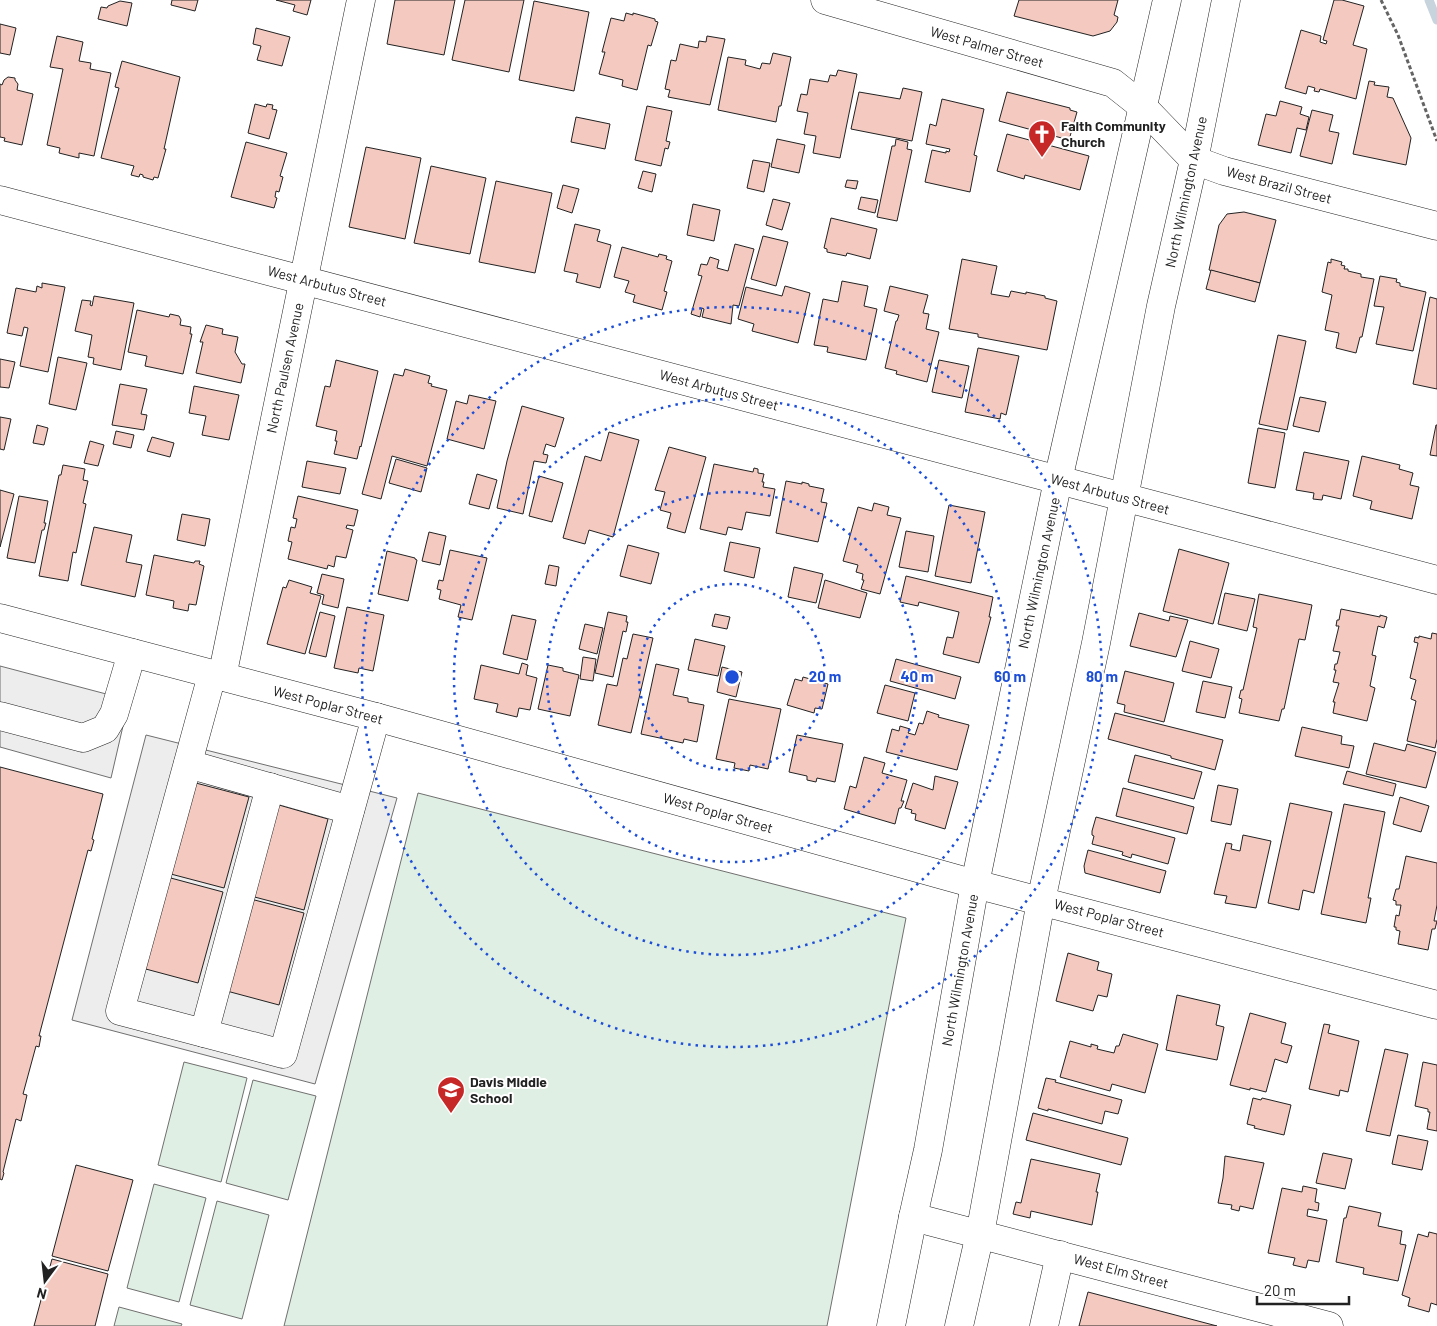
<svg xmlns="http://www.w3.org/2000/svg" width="1437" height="1326" viewBox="0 0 1437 1326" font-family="Barlow,sans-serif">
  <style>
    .green { fill: #e0efe3; stroke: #6f6f6f }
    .parking { fill: #ededed; stroke: #6f6f6f }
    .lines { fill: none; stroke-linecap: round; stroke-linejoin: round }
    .stream { stroke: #c7d3dd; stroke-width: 9 }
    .building { fill: #f3c9c0; stroke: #222 }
    .minor-casing { stroke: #222; stroke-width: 29 }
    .major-casing { stroke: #222; stroke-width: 29 }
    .path { stroke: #646464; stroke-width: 3; stroke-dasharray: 4 2.5; stroke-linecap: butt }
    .minor { stroke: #fff; stroke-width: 28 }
    .major { stroke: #fff; stroke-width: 28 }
    .ring { fill: none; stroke: #1d4ed8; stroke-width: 2.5; stroke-dasharray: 2.5 5 }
    .labels { text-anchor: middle; stroke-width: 4; stroke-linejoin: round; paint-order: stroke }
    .street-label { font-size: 14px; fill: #222; stroke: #fff }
    .poi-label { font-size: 14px; font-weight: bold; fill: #222; stroke: #fff; text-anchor: start }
    .centre { fill: #1d4ed8; stroke: #fff; stroke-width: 2.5 }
    .ring-label { font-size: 15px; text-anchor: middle; font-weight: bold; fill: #1d4ed8; stroke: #fff; stroke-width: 4; stroke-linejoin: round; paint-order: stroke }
  </style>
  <rect width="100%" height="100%" fill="#fff"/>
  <g class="green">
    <polygon points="418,793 906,918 827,1326 284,1326"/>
    <polygon points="184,1062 247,1078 221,1182 158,1165"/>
    <polygon points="253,1080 316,1096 288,1200 226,1183"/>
    <polygon points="154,1184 206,1198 179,1302 127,1288"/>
    <polygon points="217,1201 269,1215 242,1319 190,1305"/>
    <polygon points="119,1307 182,1324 181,1326 114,1326"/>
  </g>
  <g class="parking">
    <polygon points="0,666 129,700 111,778 0,747"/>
    <polygon points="146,735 397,798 315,1084 72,1020"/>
  </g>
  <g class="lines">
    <polyline class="stream" points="1429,0 1437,20"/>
  </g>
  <g class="building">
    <polygon points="172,0 198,0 195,11 171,5"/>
    <polygon points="276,0 311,0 307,15 293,11 295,5"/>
    <polygon points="395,0 455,0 444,55 387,44"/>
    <polygon points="465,0 524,0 509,72 452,60"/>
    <polygon points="1019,0 1118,0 1114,15 1118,17 1117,22 1110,31 1093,36 1014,16"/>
    <polygon points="1334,0 1342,0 1364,6 1353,45 1367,49 1356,99 1320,89 1319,92 1314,91 1315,88 1308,86 1306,94 1285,88 1301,30 1321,36 1320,42 1326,44 1327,41 1323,40"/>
    <polygon points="120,1 132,3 127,26 98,19 101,7 107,8 108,6"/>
    <polygon points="534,1 589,12 574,91 519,80"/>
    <polygon points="626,13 633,15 633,13 655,19 655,21 658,22 651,46 648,45 637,90 622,86 623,80 599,74 605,52 602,52 611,18 624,21"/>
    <polygon points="0,24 16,28 10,55 0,53"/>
    <polygon points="256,28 290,37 282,66 257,60 261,46 253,44"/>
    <polygon points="57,36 83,42 79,61 91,63 90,69 111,73 94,156 79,153 79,158 59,153 60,148 47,145 63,69 50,67"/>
    <polygon points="707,36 725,39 710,105 668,97 670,90 665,89 671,60 676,61 680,44 698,48 699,41 706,42"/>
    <polygon points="773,53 791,57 781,106 779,106 776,122 718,110 728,57 746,60 745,65 760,69 762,63 770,64"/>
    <polygon points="122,61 180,77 164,149 166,149 158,178 154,177 153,180 143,177 143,175 140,174 139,177 131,175 134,166 101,158 119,88 115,87"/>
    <polygon points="838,70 857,74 840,158 813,153 816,136 804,134 808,113 797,111 801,94 807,95 810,79 828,82 830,75 836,76"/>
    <polygon points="8,77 15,78 15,80 18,84 17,90 33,94 22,145 4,141 5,138 0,137 0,84 2,85 4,80"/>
    <polygon points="1369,81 1375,82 1374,85 1389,87 1387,97 1393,98 1411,138 1406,165 1353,154"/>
    <polygon points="903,88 922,92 912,141 851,129 859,92 900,99"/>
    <polygon points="1007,92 1070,108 1070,110 1077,112 1069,140 999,121"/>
    <polygon points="942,99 984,109 974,155 977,156 970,192 925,182 932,150 946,153 946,151 949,152 950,149 926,144 930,124 936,126"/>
    <polygon points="1280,101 1302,107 1300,114 1309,117 1306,130 1297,128 1291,153 1258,145 1266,114 1276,116"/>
    <polygon points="255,104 266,107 267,104 273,105 272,109 277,110 269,139 248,133"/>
    <polygon points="647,106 672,111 666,141 670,142 668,149 665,148 661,166 635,160"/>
    <polygon points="1312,110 1333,115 1329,131 1339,133 1332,164 1300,156"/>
    <polygon points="576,117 610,124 605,149 571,142"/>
    <polygon points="1007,134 1089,156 1080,190 1025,175 1024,179 997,171"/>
    <polygon points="777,139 805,145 799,173 771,167"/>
    <polygon points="896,139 908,142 907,149 912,150 897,221 877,217 892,146 895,146"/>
    <polygon points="246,142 287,153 280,176 283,177 279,192 276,191 275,197 277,198 274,208 231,197"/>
    <polygon points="366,147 421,158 405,239 349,227"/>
    <polygon points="753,160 770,163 764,192 747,188"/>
    <polygon points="431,166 486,178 470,254 414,243"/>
    <polygon points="643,171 656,174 652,192 638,188"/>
    <polygon points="847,180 858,181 856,189 845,187"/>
    <polygon points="496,181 552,193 535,273 479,262"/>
    <polygon points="563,185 579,189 572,213 557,208"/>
    <polygon points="861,197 878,200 875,213 858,209"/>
    <polygon points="773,199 790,203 782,230 766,225"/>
    <polygon points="693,204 720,210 714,241 687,235"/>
    <polygon points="1244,212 1276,220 1260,283 1209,270 1219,225 1227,214"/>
    <polygon points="831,218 877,229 870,259 847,253 846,256 827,252 827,249 824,248"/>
    <polygon points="575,224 600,230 597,241 611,245 600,288 576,282 578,274 564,271"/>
    <polygon points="763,236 788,242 776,286 751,279"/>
    <polygon points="735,244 754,249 739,306 733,305 731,324 702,317 704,309 702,308 700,317 691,314 702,276 698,275 701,264 707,265 710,257 719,260 717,268 728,271"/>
    <polygon points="622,247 658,257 659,254 667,256 666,259 672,261 664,291 667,292 662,310 633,302 635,295 625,292 629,281 614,277"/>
    <polygon points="962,259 997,266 991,294 1009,297 1011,291 1026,294 1026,292 1045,296 1045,298 1057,301 1047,350 978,337 978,334 949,329"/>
    <polygon points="1331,259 1342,262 1341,265 1345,266 1344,269 1348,269 1348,271 1361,274 1361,277 1374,279 1362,337 1360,337 1356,353 1336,348 1339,333 1325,330 1332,295 1322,292 1328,262 1331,263"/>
    <polygon points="1211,270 1260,283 1255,302 1206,289"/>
    <polygon points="1380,276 1397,279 1396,282 1400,283 1400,286 1426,292 1413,351 1376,344 1384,307 1374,306"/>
    <polygon points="842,281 868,286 864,306 877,309 866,360 827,352 828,347 814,345 823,299 838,302"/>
    <polygon points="42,283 65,287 48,372 20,366 28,328 24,327 22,336 7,333 16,288 36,292 37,286 42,288"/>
    <polygon points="785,286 810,293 798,343 752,331 754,324 738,319 746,287 782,296"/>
    <polygon points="890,286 928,295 923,313 929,314 926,329 939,332 927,382 896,374 897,371 885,368 896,321 897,321 899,315 884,311"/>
    <polygon points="94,296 134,303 121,370 93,364 94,358 88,357 92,335 75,331 82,300 91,301 90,305 92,306"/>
    <polygon points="1430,297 1437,299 1437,389 1413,384"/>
    <polygon points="137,310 169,317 170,314 179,316 181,320 180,325 191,327 190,334 192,334 183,374 145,366 147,356 128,352"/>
    <polygon points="206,325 223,329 222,334 238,337 235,352 242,364 245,364 241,383 196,373 203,342 200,342"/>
    <polygon points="1278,335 1306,341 1287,430 1259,424"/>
    <polygon points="978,348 1019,356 1006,415 1001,413 1000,419 965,412"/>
    <polygon points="58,357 87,363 76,410 49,404"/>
    <polygon points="0,359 15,362 9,388 0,387"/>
    <polygon points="336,360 378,371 361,447 360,446 357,459 334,454 337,441 335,441 337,431 316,426 325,386 330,387"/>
    <polygon points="939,360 969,366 962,398 932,392"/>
    <polygon points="405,369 430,376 428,383 432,384 431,386 447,390 427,466 392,456 381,499 362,494 394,374 403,376"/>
    <polygon points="120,384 147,389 141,414 147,415 144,430 112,425"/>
    <polygon points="194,386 239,395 229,440 202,435 206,416 189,413"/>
    <polygon points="469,395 496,401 484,449 447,439 456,401 467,404"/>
    <polygon points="1300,397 1326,402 1319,432 1293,426"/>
    <polygon points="522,406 564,418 555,447 546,444 543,454 548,455 546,463 534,461 523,514 497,508 507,461"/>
    <polygon points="0,417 11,419 4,450 0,449"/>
    <polygon points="37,425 48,428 44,445 33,443"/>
    <polygon points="1436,425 1437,425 1437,456 1430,455"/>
    <polygon points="1258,428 1285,433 1275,488 1248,483"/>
    <polygon points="116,431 134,435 131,448 113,444"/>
    <polygon points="609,432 639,440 613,537 589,530 585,544 563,538 585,456 601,461"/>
    <polygon points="152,437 174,443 170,457 147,451"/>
    <polygon points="90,441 104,445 98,466 84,463"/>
    <polygon points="669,447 706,457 685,533 667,528 671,513 660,510 665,492 655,490"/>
    <polygon points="1304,452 1349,461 1341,499 1323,495 1322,500 1313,499 1314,493 1296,490"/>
    <polygon points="1362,456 1400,465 1399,469 1413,473 1410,485 1419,487 1412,519 1370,509 1372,501 1353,496"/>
    <polygon points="396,459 427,468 421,492 389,483"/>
    <polygon points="307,461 346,468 340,494 302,487"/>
    <polygon points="714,464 753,472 754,468 758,469 758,473 764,474 762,482 764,482 763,487 775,489 770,516 746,512 742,530 728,527 726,535 700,529"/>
    <polygon points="63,465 85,469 83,480 88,481 83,503 86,504 76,553 73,552 68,581 39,576 59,475 61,475"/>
    <polygon points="477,474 497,480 489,509 469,504"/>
    <polygon points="539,476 563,483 552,522 529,516"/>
    <polygon points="786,481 802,484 802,482 809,484 809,486 824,489 821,502 827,503 818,542 776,533"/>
    <polygon points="0,490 14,494 0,547"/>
    <polygon points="19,496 48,501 44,523 46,523 44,530 42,530 35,563 7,558"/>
    <polygon points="298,496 358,510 354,526 347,525 346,528 353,530 346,558 336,556 334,567 328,565 327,569 288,559 292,542 288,541 291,527 295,528 297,519 293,518"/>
    <polygon points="874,503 889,507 887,515 901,518 880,594 861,589 864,580 862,580 863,574 856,572 858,565 843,561 858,507 872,511"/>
    <polygon points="949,505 985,512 971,583 935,576"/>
    <polygon points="182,514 210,519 205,546 177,540"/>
    <polygon points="94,527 132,535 126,562 142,565 135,597 81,585"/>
    <polygon points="906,531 934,536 928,572 899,567"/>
    <polygon points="429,532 446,536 440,565 422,561"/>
    <polygon points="730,542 760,548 754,578 724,571"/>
    <polygon points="628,545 659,553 651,584 620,576"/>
    <polygon points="1179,549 1229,563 1213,624 1163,611"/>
    <polygon points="450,550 487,558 472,620 458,617 461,605 439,599 441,590 437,589 439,580 443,581"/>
    <polygon points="387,551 415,558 415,559 417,560 408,601 378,594"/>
    <polygon points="154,555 194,563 195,561 200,561 199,564 204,566 196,605 189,604 188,611 173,608 174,601 146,595"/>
    <polygon points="549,565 559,567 556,586 545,584"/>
    <polygon points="794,567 823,574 816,603 788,597"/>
    <polygon points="322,574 344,579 338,608 322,604 324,595 317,593"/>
    <polygon points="906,576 993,597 989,617 991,617 979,663 943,654 947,637 953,638 959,612 919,602 918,606 900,602"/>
    <polygon points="289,580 312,587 310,593 321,596 305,654 267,644 283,587 286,588"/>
    <polygon points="825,580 867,593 860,618 818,608"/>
    <polygon points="1225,593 1255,599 1247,631 1218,624"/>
    <polygon points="1259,594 1312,605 1305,640 1299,639 1284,709 1282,709 1279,721 1239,713 1242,699 1239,698 1241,690 1243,690 1257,628 1253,627"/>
    <polygon points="347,607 384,615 373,671 359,668 358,673 334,668"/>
    <polygon points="1341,609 1380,617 1380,615 1387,617 1384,628 1378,626 1372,655 1376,656 1370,686 1375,688 1367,721 1333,713 1335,702 1333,702 1339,683 1333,682 1336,670 1334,670 1335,664 1337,664 1340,652 1333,651 1339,626 1336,626 1337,620 1339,620"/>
    <polygon points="320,612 335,616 326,657 309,653"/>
    <polygon points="608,612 627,616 626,622 628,622 626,632 623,631 613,677 595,673"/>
    <polygon points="1139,613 1169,621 1170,616 1188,620 1176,657 1130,646"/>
    <polygon points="715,614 730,617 727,629 712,626"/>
    <polygon points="512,615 536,620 527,660 503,654"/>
    <polygon points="585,624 603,628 597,654 579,649"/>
    <polygon points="1432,633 1437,634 1437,739 1435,748 1407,741 1416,701 1411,699 1416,680 1410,678 1418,643 1414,642 1415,637 1419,638 1419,636 1431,639"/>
    <polygon points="633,634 653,638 631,733 598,725 607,684 617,686 623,658 627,659"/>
    <polygon points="695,639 725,646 718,676 688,670"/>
    <polygon points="1190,641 1219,649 1211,678 1182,671"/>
    <polygon points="583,657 596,659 593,681 580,679"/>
    <polygon points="896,659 961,677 955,699 890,681"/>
    <polygon points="522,663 528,665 526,675 537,678 530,710 519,708 517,717 496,712 498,704 474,699 481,665 519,674"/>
    <polygon points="656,664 679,669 673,695 688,698 688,702 704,705 697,742 684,739 683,743 641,734"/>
    <polygon points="548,665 563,668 563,671 579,675 570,716 538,709"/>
    <polygon points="722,667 742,672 736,697 717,692"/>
    <polygon points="1125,671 1174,683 1164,722 1124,712 1125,705 1117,703"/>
    <polygon points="803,677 828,684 822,709 815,708 814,713 787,705 795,679 802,681"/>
    <polygon points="1203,681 1232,687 1225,718 1196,712"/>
    <polygon points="885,685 915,693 908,721 877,713"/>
    <polygon points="729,699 781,709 768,769 750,765 749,771 734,768 735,763 716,759"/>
    <polygon points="927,711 939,715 938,717 969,725 957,770 886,752 892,729 899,731 900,726 910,729 908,733 915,735 919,723 923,724"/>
    <polygon points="1115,713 1223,740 1215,770 1171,758 1171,756 1108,739"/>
    <polygon points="1302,727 1342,736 1341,744 1354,746 1349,768 1295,756"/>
    <polygon points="797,735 843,744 835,782 817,778 816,782 807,780 807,776 789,772"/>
    <polygon points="1374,743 1405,751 1407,744 1436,752 1426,788 1366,774"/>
    <polygon points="1135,755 1202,772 1194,799 1128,782"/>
    <polygon points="864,757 885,763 882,773 907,780 901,801 904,801 901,808 899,808 895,824 844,809 850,786 856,788"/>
    <polygon points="0,767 103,794 92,839 94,840 91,851 88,850 39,1036 41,1036 39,1047 36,1046 23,1094 27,1095 21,1121 16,1119 3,1172 4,1173 2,1180 0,1179"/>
    <polygon points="1347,771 1396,784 1393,796 1343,784"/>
    <polygon points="935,776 958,782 945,829 915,820 916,814 911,813 912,810 905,808 913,783 933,790"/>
    <polygon points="192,782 249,797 224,888 167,873"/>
    <polygon points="1218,785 1238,789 1231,825 1211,821"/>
    <polygon points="1123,788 1194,807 1187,834 1116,816"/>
    <polygon points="1400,797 1429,806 1421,832 1393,824"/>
    <polygon points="272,803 328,819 304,910 247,895"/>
    <polygon points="1290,803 1332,812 1314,893 1303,890 1299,910 1268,903"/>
    <polygon points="1344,804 1385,812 1368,898 1371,898 1366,923 1321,914"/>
    <polygon points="1096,817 1175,838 1168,864 1132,854 1131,858 1122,855 1123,852 1092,844 1094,836 1092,835 1092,831"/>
    <polygon points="1243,835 1271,841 1256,908 1225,903 1227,896 1214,894 1226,843 1232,844 1231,849 1240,851"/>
    <polygon points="1088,850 1166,871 1160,893 1085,873 1084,866"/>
    <polygon points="1406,856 1437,863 1437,905 1434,921 1437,921 1435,929 1432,929 1428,950 1398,944 1400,931 1396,930 1396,927 1394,927 1396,915 1399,916 1401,905 1396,905 1396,901 1393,900 1396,889 1399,889"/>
    <polygon points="167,877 223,892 198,983 142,968"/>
    <polygon points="247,898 304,913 279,1005 223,990"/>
    <polygon points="1068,953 1099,962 1097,970 1112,974 1107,997 1098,995 1093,1011 1056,1001"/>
    <polygon points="1177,995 1220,1005 1216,1025 1224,1027 1217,1060 1166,1050"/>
    <polygon points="1250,1013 1286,1023 1281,1043 1292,1046 1287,1063 1275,1059 1266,1092 1250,1088 1250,1090 1230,1085"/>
    <polygon points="1324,1024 1330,1025 1328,1033 1359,1041 1348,1092 1340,1090 1339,1096 1309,1089"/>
    <polygon points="1123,1034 1158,1044 1145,1093 1112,1084 1110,1091 1060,1077 1070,1041 1091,1047 1091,1044 1098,1046 1097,1049 1114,1053 1116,1046 1119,1046"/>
    <polygon points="1385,1049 1408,1054 1390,1136 1366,1131"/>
    <polygon points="1423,1062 1437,1065 1437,1131 1427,1129 1430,1112 1428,1112 1428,1109 1415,1106"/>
    <polygon points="1046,1078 1056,1080 1055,1082 1122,1100 1118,1114 1105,1111 1102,1124 1048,1109 1048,1111 1038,1108"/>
    <polygon points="1253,1098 1261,1100 1262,1098 1291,1105 1284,1135 1254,1128 1255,1126 1247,1124"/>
    <polygon points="1033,1113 1128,1138 1121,1165 1026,1140"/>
    <polygon points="1398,1135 1428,1141 1422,1170 1392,1164"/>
    <polygon points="1323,1153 1352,1159 1345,1189 1316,1183"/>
    <polygon points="1225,1156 1264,1163 1253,1209 1240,1206 1239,1211 1231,1209 1232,1205 1218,1203 1223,1178"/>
    <polygon points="1031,1159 1100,1174 1096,1192 1098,1192 1092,1225 1031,1211 1030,1218 1013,1214 1016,1202 1021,1203"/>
    <polygon points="76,1165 133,1180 108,1271 52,1256"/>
    <polygon points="1303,1186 1317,1189 1315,1202 1319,1203 1318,1211 1308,1209 1307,1216 1327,1220 1319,1262 1308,1260 1306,1268 1293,1265 1295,1258 1268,1253 1282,1188 1302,1192"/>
    <polygon points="1349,1206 1381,1213 1378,1226 1402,1231 1400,1244 1406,1245 1398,1281 1363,1274 1364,1268 1336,1262 1344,1218 1346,1218"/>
    <polygon points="1429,1232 1437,1234 1437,1305 1431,1303 1429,1312 1408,1306 1410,1298 1402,1295 1418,1234 1428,1237"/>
    <polygon points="52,1259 108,1274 95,1326 34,1326"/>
    <polygon points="1088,1292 1217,1326 1079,1326"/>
  </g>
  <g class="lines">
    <g class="minor-casing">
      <g id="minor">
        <polyline points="825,0 1113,83 1142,106 1194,160 1224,171 1437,226"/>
        <polyline points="0,200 1437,580"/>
        <polyline points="0,618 376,717 975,884 1437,1005"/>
        <polyline points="212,675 120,1011 283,1054 376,717"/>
        <polyline points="222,677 361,0"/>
        <polyline points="0,716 83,738 105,729 114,714 132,653"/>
        <polyline points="188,764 350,810"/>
        <polyline points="204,1033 270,787"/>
        <polyline points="913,1217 1329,1326"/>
        <polyline points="1044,1326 1060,1255"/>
      </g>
    </g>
    <g class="major-casing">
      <g id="major">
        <polyline points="891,1326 913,1217 928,1150 975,884 1058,480 1167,0"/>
        <polyline points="959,1326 980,1234 1041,901 1096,643 1161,306 1194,160 1226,0"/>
      </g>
    </g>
    <polyline class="path" points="1381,0 1398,35 1437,141"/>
    <use href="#minor" class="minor"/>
    <use href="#major" class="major"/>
  </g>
  <g class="ring">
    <circle cx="732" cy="677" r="93"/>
    <circle cx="732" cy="677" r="185"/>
    <circle cx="732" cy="677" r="278"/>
    <circle cx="732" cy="677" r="370"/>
  </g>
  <defs>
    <g id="church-pin" transform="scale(1.4375)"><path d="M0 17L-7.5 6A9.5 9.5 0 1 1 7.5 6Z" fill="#c62828" stroke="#fff"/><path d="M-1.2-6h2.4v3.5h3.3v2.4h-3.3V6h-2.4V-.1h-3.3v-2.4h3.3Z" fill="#fff"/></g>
    <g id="school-pin" transform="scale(1.4375)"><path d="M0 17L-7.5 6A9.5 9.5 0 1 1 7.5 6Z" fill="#c62828" stroke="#fff"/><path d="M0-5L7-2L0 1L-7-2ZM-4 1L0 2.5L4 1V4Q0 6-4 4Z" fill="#fff"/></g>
  </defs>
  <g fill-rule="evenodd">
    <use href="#church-pin" x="1042" y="134"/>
    <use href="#school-pin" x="451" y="1090"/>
  </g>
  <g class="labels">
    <g class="street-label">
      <text transform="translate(987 47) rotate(16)" y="5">West Palmer Street</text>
      <text transform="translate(1279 185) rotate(15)" y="5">West Brazil Street</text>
      <text transform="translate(1186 192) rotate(-78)" y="5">North Wilmington Avenue</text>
      <text transform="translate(327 286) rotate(15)" y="5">West Arbutus Street</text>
      <text transform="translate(285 368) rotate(-78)" y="5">North Paulsen Avenue</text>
      <text transform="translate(719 390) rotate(15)" y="5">West Arbutus Street</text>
      <text transform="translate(1110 494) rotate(15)" y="5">West Arbutus Street</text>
      <text transform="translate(1039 573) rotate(-78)" y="5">North Wilmington Avenue</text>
      <text transform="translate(328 705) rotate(15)" y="5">West Poplar Street</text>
      <text transform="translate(718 813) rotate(16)" y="5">West Poplar Street</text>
      <text transform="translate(1109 918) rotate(15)" y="5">West Poplar Street</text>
      <text transform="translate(960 970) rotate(-80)" y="5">North Wilmington Avenue</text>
      <text transform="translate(1121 1271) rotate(15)" y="5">West Elm Street</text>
    </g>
    <g class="poi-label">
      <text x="1061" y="131">Faith Community<tspan x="1061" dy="16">Church</tspan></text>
      <text x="470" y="1087">Davis Middle<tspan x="470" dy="16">School</tspan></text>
    </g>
  </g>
  <circle cx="732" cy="677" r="8" class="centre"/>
  <g class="ring-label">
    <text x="825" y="682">20 m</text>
    <text x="917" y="682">40 m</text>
    <text x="1010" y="682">60 m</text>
    <text x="1102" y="682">80 m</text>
  </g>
  <g transform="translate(45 1281) rotate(195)" stroke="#ffffff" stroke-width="4" paint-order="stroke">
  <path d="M0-4L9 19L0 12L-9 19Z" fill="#222222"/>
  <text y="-8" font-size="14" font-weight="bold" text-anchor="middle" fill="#222222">N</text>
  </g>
  <path d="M1257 1296v8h92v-8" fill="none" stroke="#222222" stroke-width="2.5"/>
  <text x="1264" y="1296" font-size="15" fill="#222222" stroke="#ffffff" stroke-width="4" paint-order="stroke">20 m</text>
</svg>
